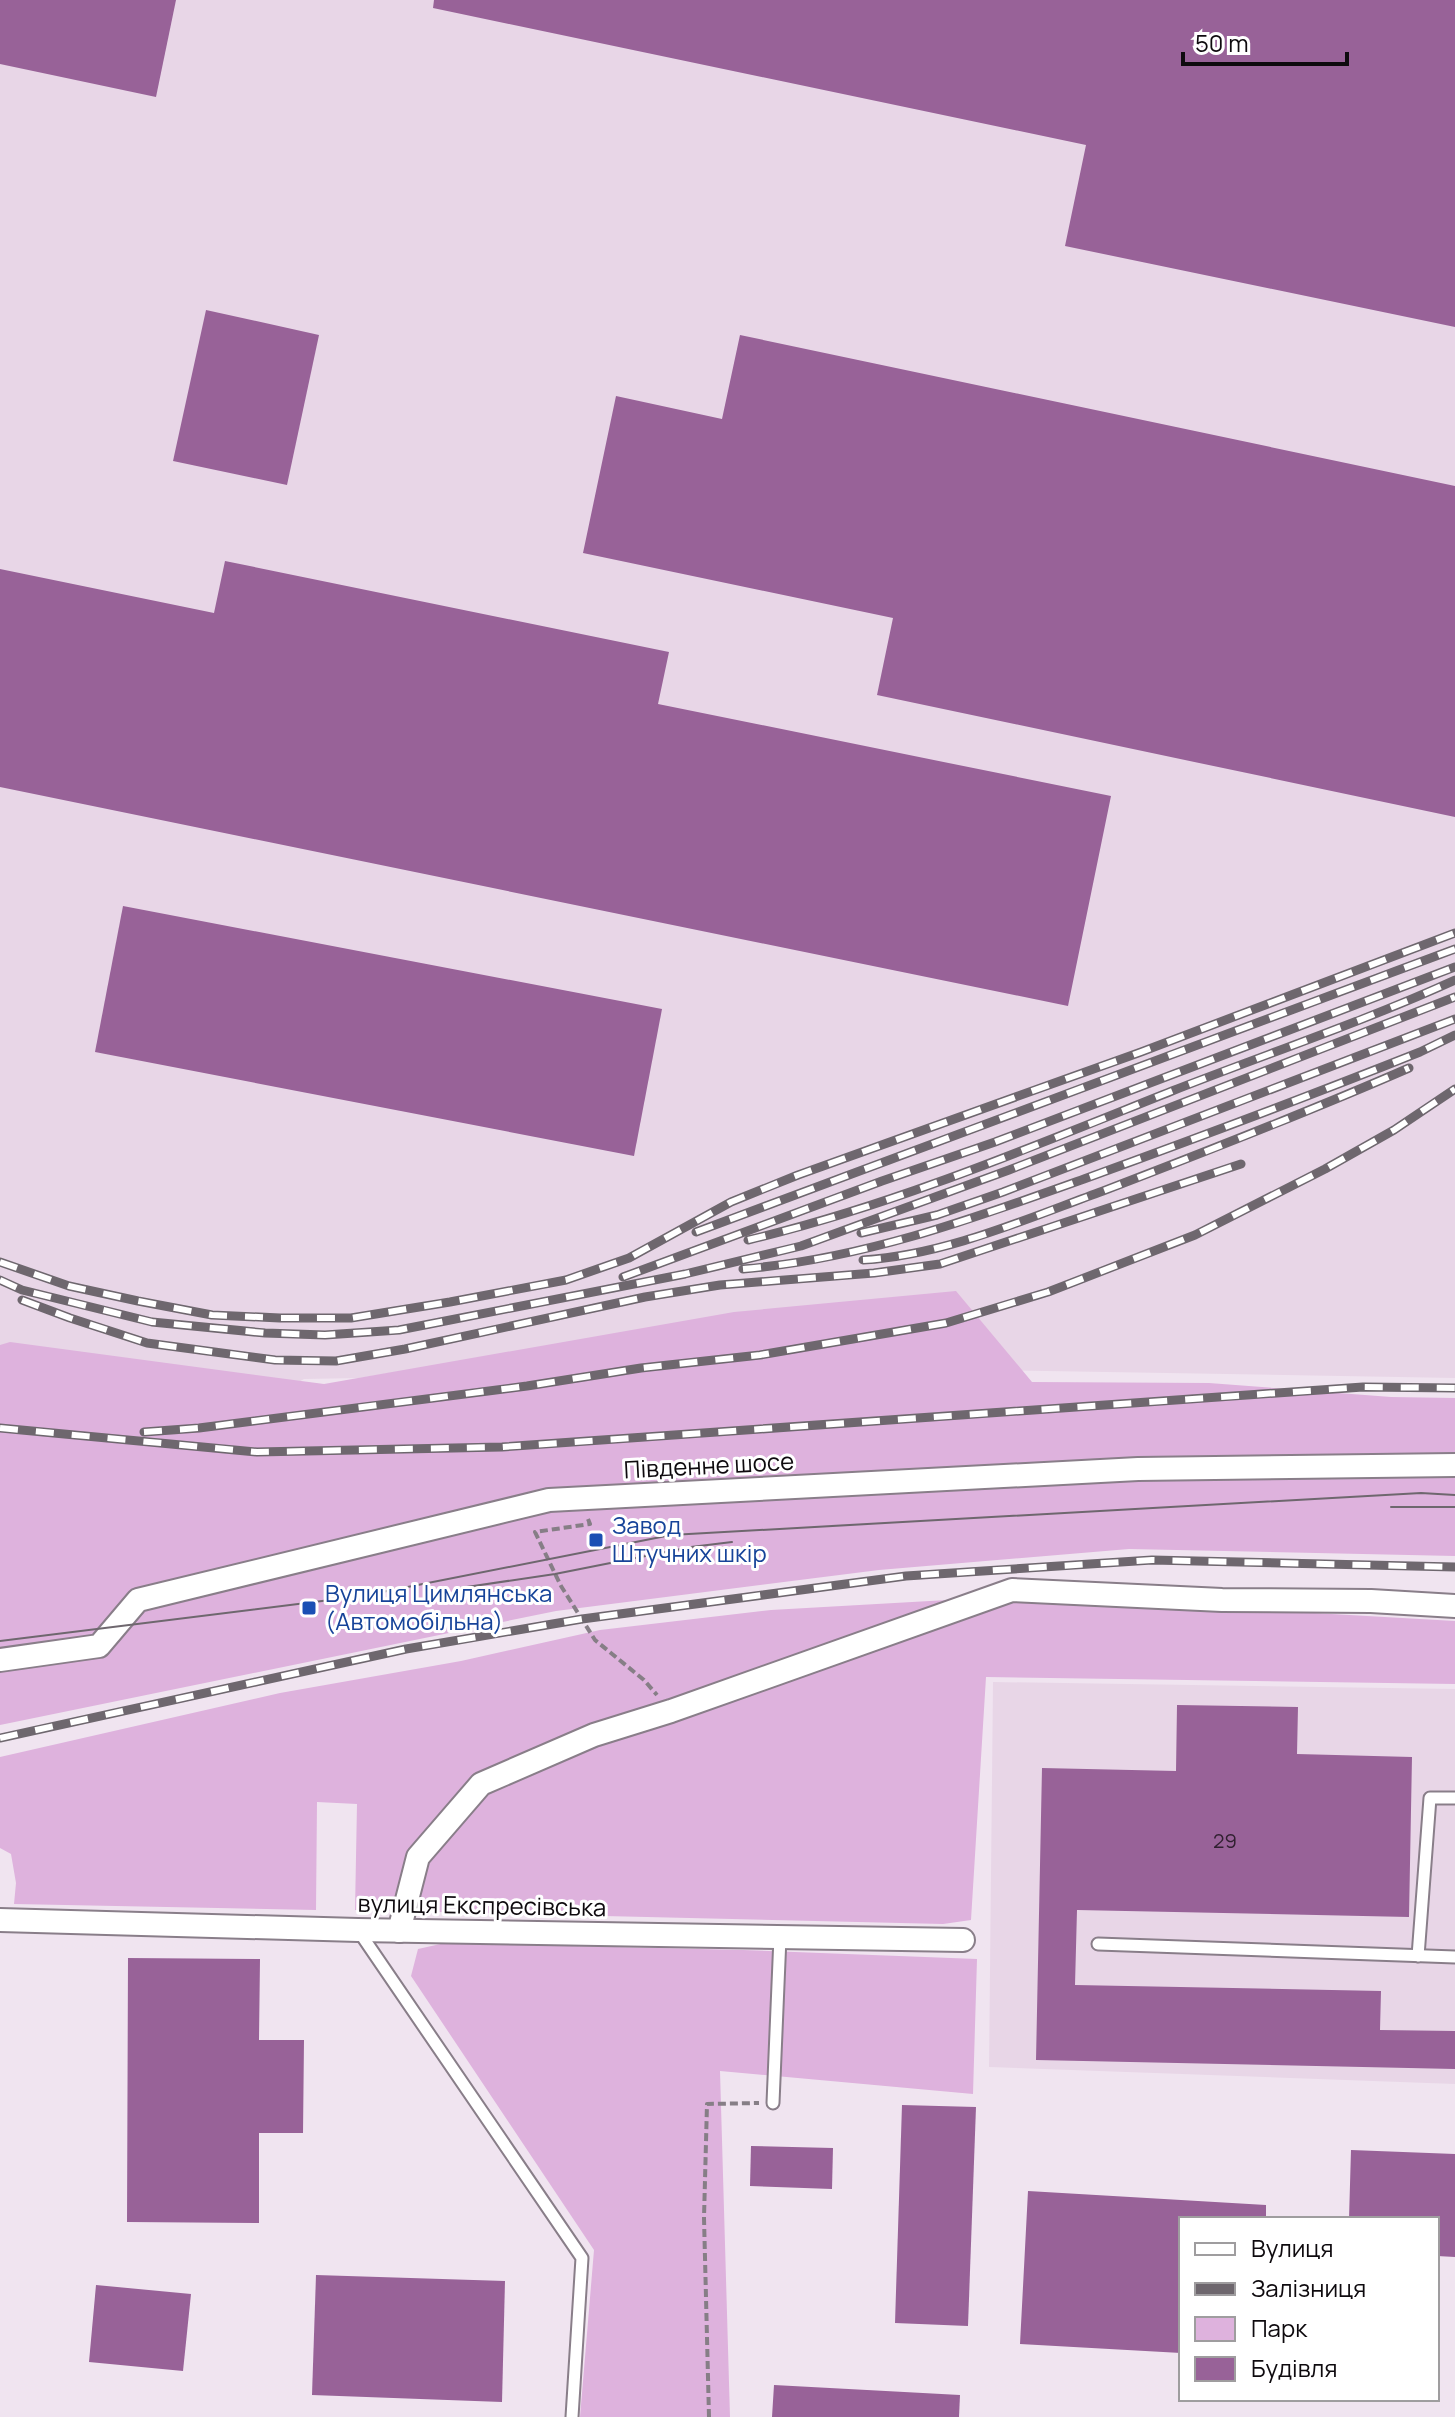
<svg xmlns="http://www.w3.org/2000/svg" width="1455" height="2417" viewBox="0 0 1455 2417" font-family="Manrope,sans-serif">
  <style>
    .built { fill: #e8d6e7 }
    .green { fill: #deb2dd }
    .building { fill: #986298 }
    .lines { fill: none; stroke-linecap: round; stroke-linejoin: round }
    .lane-casing { stroke: #897e89; stroke-width: 15 }
    .street-casing { stroke: #897e89; stroke-width: 26 }
    .path { stroke: #867e86; stroke-width: 4; stroke-dasharray: 8 4; stroke-linecap: butt }
    .lane { stroke: #fff; stroke-width: 11 }
    .street { stroke: #fff; stroke-width: 22 }
    .tram { stroke: #6e676e; stroke-width: 2 }
    .rail-casing { stroke: #6e676e; stroke-width: 9 }
    .rail { stroke: #fff; stroke-width: 6; stroke-dasharray: 18; stroke-linecap: butt }
    .transit-dot { fill: #1a4fb4; stroke: #fff; stroke-width: 3 }
    .labels { text-anchor: middle; stroke-width: 6; stroke-linejoin: round; paint-order: stroke }
    .number-label { font-size: 20px; fill: #302030 }
    .street-label { font-size: 24px; fill: #0e0a0e; stroke: #fff }
    .transit-label { font-size: 24px; fill: #164399; stroke: #fff; text-anchor: start }
  </style>
  <rect width="100%" height="100%" fill="#f0e4f0"/>
  <g class="built">
    <polygon points="0,0 1455,0 1455,1378 463,1361 359,1378 304,1379 278,1394 0,1391"/>
    <polygon points="993,1682 1455,1689 1455,2084 989,2067"/>
  </g>
  <g class="green">
    <polygon points="956,1291 1032,1382 1209,1383 1391,1397 1455,1398 1455,1556 1129,1549 879,1570 556,1611 0,1725 0,1345 10,1342 324,1384 734,1312"/>
    <polygon points="1019,1596 1455,1621 1455,1684 986,1677 971,1920 943,1924 355,1910 357,1804 317,1802 316,1910 14,1904 16,1883 11,1854 0,1848 0,1757 280,1693 461,1661 600,1630 771,1610"/>
    <polygon points="445,1943 743,1950 977,1959 973,2094 720,2071 730,2417 580,2417 594,2250 411,1976 418,1949"/>
  </g>
  <g class="building">
    <polygon points="0,0 176,0 156,97 0,64"/>
    <polygon points="434,0 1455,0 1455,327 1065,246 1086,145 433,8"/>
    <polygon points="206,310 319,335 287,485 173,461"/>
    <polygon points="740,335 1455,486 1455,817 877,695 893,618 583,553 616,396 722,419"/>
    <polygon points="225,561 669,652 658,704 1111,796 1068,1006 0,787 0,569 214,613"/>
    <polygon points="123,906 662,1009 634,1156 95,1052"/>
    <polygon points="1177,1705 1298,1707 1297,1754 1412,1757 1409,1917 1077,1910 1075,1985 1381,1991 1380,2030 1455,2031 1455,2069 1036,2060 1042,1768 1176,1771"/>
    <polygon points="128,1958 260,1959 259,2040 304,2040 303,2133 259,2133 259,2223 127,2222"/>
    <polygon points="902,2105 976,2107 968,2326 895,2323"/>
    <polygon points="751,2146 833,2148 832,2189 750,2186"/>
    <polygon points="1351,2150 1455,2154 1455,2257 1437,2256 1437,2219 1349,2219"/>
    <polygon points="1028,2191 1266,2205 1266,2219 1181,2219 1181,2353 1020,2344"/>
    <polygon points="316,2275 505,2281 502,2402 312,2395"/>
    <polygon points="96,2285 191,2294 183,2371 89,2362"/>
    <polygon points="774,2385 960,2395 959,2417 772,2417"/>
  </g>
  <g class="lines">
    <g class="lane-casing">
      <g id="lane">
        <polyline points="358,1930 582,2258 572,2417"/>
        <polyline points="1098,1944 1455,1957"/>
        <polyline points="1418,1956 1430,1798 1455,1798"/>
        <polyline points="773,2103 780,1937"/>
      </g>
    </g>
    <g class="street-casing">
      <g id="street">
        <polyline points="0,1660 99,1646 138,1600 549,1500 1138,1469 1455,1465"/>
        <polyline points="0,1920 358,1930 963,1940"/>
        <polyline points="399,1931 418,1857 481,1784 594,1735 671,1711 1012,1590 1222,1600 1371,1601 1455,1606"/>
      </g>
    </g>
    <g class="path">
      <polyline points="588,1519 590,1524 535,1532 561,1586 595,1640 644,1680 657,1695"/>
      <polyline points="709,2417 704,2218 707,2104 759,2103"/>
    </g>
    <use href="#lane" class="lane"/>
    <use href="#street" class="street"/>
    <g class="tram">
      <polyline points="1391,1507 1455,1507"/>
      <polyline points="460,1588 555,1574 691,1547 732,1542"/>
      <polyline points="0,1641 362,1596 671,1535 1421,1493 1455,1495"/>
    </g>
    <g class="rail-casing">
      <g id="rail">
        <polyline points="696,1232 1455,949"/>
        <polyline points="861,1233 937,1215 1003,1192 1455,1019"/>
        <path d="M748,1240c144,-34 286,-94 424,-149 94,-37 191,-69 283,-111"/>
        <path d="M863,1260c82,-5 163,-41 240,-69 102,-39 205,-79 306,-123"/>
        <polyline points="0,1262 69,1286 138,1301 212,1315 280,1318 351,1318 450,1302 566,1280 629,1258 731,1202 798,1175 1141,1052 1455,933"/>
        <path d="M743,1269c119,-10 229,-50 341,-90 113,-41 225,-83 336,-127l35,-17"/>
        <polyline points="623,1277 882,1181 995,1142 1455,967"/>
        <polyline points="0,1280 22,1290 152,1322 265,1333 325,1335 399,1330 440,1322 685,1274 801,1246 1009,1170 1455,997"/>
        <polyline points="22,1300 70,1318 147,1343 275,1360 336,1361 405,1349 645,1297 720,1285 874,1273 940,1264 1241,1164"/>
        <polyline points="0,1428 257,1452 502,1447 1363,1387 1455,1388"/>
        <polyline points="144,1432 199,1428 527,1386 641,1368 760,1355 946,1323 1048,1292 1195,1235 1325,1169 1394,1130 1455,1089"/>
        <polyline points="0,1738 406,1649 582,1619 906,1576 1152,1560 1455,1567"/>
      </g>
    </g>
    <use href="#rail" class="rail"/>
  </g>
  <g class="transit-dot">
    <rect x="588" y="1532" width="16" height="16" rx="4"/>
    <rect x="301" y="1600" width="16" height="16" rx="4"/>
  </g>
  <g class="labels">
    <g class="number-label">
      <text x="1225" y="1848">29</text>
    </g>
    <g class="street-label">
      <text transform="translate(709 1466) rotate(-3)" y="8">Південне шосе</text>
      <text transform="translate(482 1906) rotate(1)" y="8">вулиця Експресівська</text>
    </g>
    <g class="transit-label">
      <text x="612" y="1534">Завод<tspan x="612" dy="28">Штучних шкір</tspan></text>
      <text x="325" y="1602">Вулиця Цимлянська<tspan x="325" dy="28">(Автомобільна)</tspan></text>
    </g>
  </g>
  <rect x="1179" y="2217" width="260" height="184" fill="#ffffff" stroke="#9f9d9f" stroke-width="2"/>
  <rect x="1195" y="2243" width="40" height="12" fill="#ffffff" stroke="#9f9d9f" stroke-width="2"/>
  <text x="1251" y="2257" font-size="24" fill="#0e0a0e">Вулиця</text>
  <rect x="1195" y="2283" width="40" height="12" fill="#6e676e" stroke="#9f9d9f" stroke-width="2"/>
  <text x="1251" y="2297" font-size="24" fill="#0e0a0e">Залізниця</text>
  <rect x="1195" y="2317" width="40" height="24" fill="#deb2dd" stroke="#9f9d9f" stroke-width="2"/>
  <text x="1251" y="2337" font-size="24" fill="#0e0a0e">Парк</text>
  <rect x="1195" y="2357" width="40" height="24" fill="#986298" stroke="#9f9d9f" stroke-width="2"/>
  <text x="1251" y="2377" font-size="24" fill="#0e0a0e">Будівля</text>
  <path d="M1183 52v12h164v-12" fill="none" stroke="#0e0a0e" stroke-width="4"/>
  <text x="1195" y="52" font-size="24" fill="#0e0a0e" stroke="#ffffff" stroke-width="6" paint-order="stroke">50 m</text>
</svg>
